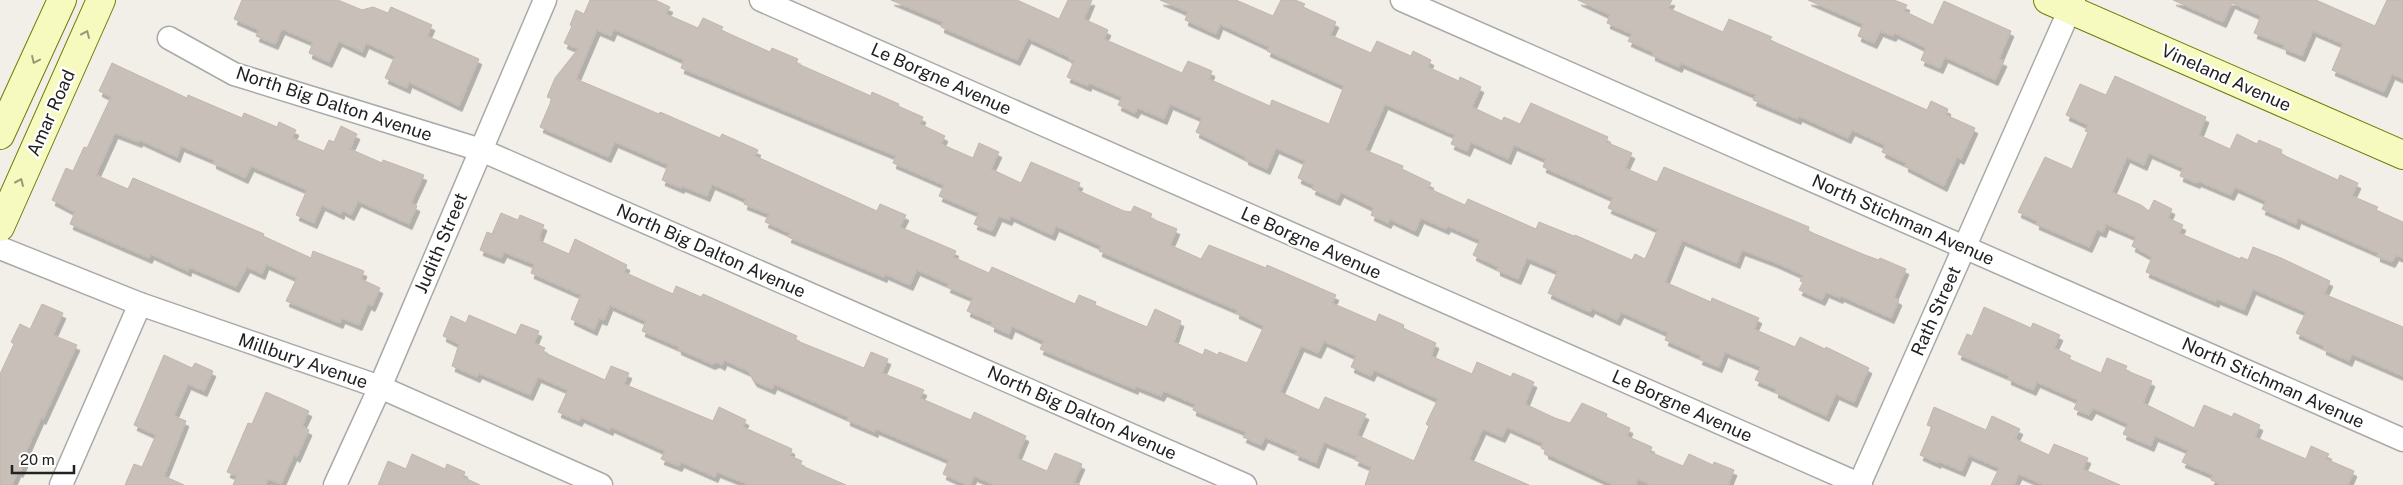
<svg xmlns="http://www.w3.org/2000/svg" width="2403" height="485" viewBox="0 0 2403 485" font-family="'Public Sans',sans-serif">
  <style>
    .building { fill: #c7bfb8; stroke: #c4b6ab; fill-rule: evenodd; filter: url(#shadow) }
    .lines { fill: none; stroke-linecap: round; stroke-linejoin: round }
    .street-casing { stroke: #a9a9a9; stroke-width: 25 }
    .secondary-casing { stroke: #707d05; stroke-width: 30 }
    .street { stroke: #fff; stroke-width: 22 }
    .secondary { stroke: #f7fabf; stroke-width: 28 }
    .oneway { stroke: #979978 }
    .labels { text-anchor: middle; stroke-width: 4.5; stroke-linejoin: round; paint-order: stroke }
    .street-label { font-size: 18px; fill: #222; stroke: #fff }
  </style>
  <defs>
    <filter id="shadow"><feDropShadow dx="3" dy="5.5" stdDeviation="0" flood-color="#0004"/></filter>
  </defs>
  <rect width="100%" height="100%" fill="#f2efe9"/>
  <g class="building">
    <polygon points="242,0 338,0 362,10 373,7 388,13 391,7 432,25 427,36 479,59 459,106 409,82 407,88 385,78 395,56 366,43 362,52 339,41 329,62 309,53 313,42 282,29 275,44 256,36 259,30 234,19"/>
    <path d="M590,0h65l15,7 -4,7 32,14 5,-10 20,9 -2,3 49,22 2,-4 26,11 -2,4 75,33 1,-4 27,12 -1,2 25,11 -3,7 25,12 -4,8 32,14 6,-15 20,9 -8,17 30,14 10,-21 49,21 -3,7 47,21 7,1 3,-6 18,8 -2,4 27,11 -7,16 31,14 8,-14 57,23 1,-3 69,30 -4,8 44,19 3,-8 25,11 -1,3 33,15 -5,13 41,18 5,-12 34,15 2,-4 21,9 -9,22 30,14 15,5 12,-20 25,11 -1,3 24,11 -3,8 25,11 -2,5 33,14 6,-12 24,11 1,-3 20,8 -6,15h-77l-13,-6 -2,6h-22l-69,-32 1,-2 -5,-3 2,-5 -36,-16 -5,10 -19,-8 -14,30 60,26h-164l6,-18 -16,-7 2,-4 -33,-14 -8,21 -21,-9 2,-3 -32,-14 -4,8 -18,-8 3,-5 -53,-22 2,-6 -31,-13 -3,5 -25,-10 -1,3 -95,-40 4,-8 -32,-15 -3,8 -18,-8 1,-4 -25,-11 6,-13 -26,-11 2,-3 -32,-14 -7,15 -25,-11 -1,3 -96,-40 2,-4 -25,-11 4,-8 -25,-10 2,-5 -34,-15 -5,12 -25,-10 -1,2 -19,-8 6,-15 -53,-23 -7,15 -68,-30 12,-28 -5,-2 8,-19 23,-29 -14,-6 8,-17 -2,-1 6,-15 8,4zM614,29l70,31 -3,8 215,88 -3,7 51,22 -5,11 40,17 -5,11 18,7 7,-15 10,4 2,-4 41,19 4,-9 45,20 -2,5 138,59 -1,3 28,13 -17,37 -28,-11 -1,3 -13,-6 -2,6 -29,-13 7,-21 -26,-12 -8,18 -52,-22 1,-3 -17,-7 -4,9 -83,-37 -3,6 -36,-16 3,-6 -56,-24 6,-12 -26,-11 -3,7 -122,-55 3,-6 -36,-16 -2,4 -60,-26 -1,2 -83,-35 21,-49 14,6zM1324,341l32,15 -5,11 20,9 3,-6 64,29 -12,25 3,2 -15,35 -57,-26 9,-21 -41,-17 -6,13 -39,-18 21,-46 17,7z"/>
    <path d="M891,0h126l42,19 9,-19h24l-8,19 24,11 -4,9 78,34 6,-12 24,10 -3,8 61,27 2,-6 57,24 15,-38 -77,-35 2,-4 -49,-23 -4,10 -31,-14 3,-8 -28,-12h76l37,16 8,-16h14l10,4 -2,3 33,15 -6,13 41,18 6,-12 34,15 2,-5 18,9 -3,7 31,14 1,-4 21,10 -9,20 30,14 2,-4 16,7 11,-21 77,34 -2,5 26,11 -7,15 32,14 7,-15 145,60 -1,4 57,24 14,5 1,-2 26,11 -12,28 5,3 -8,18 -50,-22 -1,2 -14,-6 -4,8 -23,-10 4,-8 -3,-1 3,-6 -29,-13 -32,-12 -5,13 -55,-23 -17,42 46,20 1,-4 47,20 -5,11 41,18 5,-10 25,12 1,-2 43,21 -15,34 -18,-8 -10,22 -51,-24 1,-3 -21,-9 6,-13 -36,-15 -6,15 -20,-8 2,-3 -36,-16 3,-7 -47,-21 -4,8 -25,-12 -2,4 -42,-19 10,-22 -31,-13 -9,21 -21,-9 1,-3 -25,-12 7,-15 -32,-14 -2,3 -25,-11 -6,13 -25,-12 -2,4 -17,-8 3,-7 -33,-16 -4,8 -25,-11 2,-4 -16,-7 7,-17 -29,-13 -9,21 -22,-10 1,-2 -50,-25 6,-14 -32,-14 -6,15 -26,-11 -3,5 -17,-8 4,-8 -33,-14 -1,3 -21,-9 7,-16 -5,-2v-2l-41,-19 -11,22 -76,-33 2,-5zM1385,104l70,31 -4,9 16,7 4,-9 37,17 6,-14 32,14 -3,8 70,31 -5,10 50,21 -13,30 -10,-5 -3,6 -57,-25 -1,1 -35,-14 -3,7 -68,-30 -3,6 -37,-17 3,-5 -29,-14 1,-3 -38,-16z"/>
    <polygon points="1578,0 1672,0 1668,8 1723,32 1729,19 1772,37 1770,40 1927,110 1931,101 1948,109 1946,115 1975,128 1961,159 1957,157 1944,186 1905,166 1906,163 1882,152 1885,145 1852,130 1848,138 1799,116 1798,119 1753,100 1756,95 1681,63 1679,67 1652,55 1653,52 1628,41 1632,34 1607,23 1610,15"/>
    <polygon points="1808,0 1894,0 1907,5 1904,11 1933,25 1944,1 2011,31 1999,59 2004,61 1995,80 1945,57 1940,68 1921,60 1926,48 1895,33 1893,36 1880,31 1874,43 1858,36 1863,24"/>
    <polygon points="2173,0 2316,0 2375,26 2387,0 2403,0 2403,79 2392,74 2384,92 2332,70 2343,44 2313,31 2302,56 2283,48 2284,45 2254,33 2261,16 2232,3 2223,22"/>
    <polygon points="112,63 187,98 188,95 242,118 244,113 277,127 279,122 296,130 292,138 324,151 329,140 334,142 341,126 357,134 350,149 382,163 383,160 424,175 411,203 417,206 409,224 358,201 351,215 342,210 341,214 322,205 314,223 296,215 307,190 251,166 245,178 213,163 214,160 181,146 177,157 140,140 139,142 115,133 96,175 128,189 133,178 264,234 263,236 311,258 313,251 364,271 361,279 380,288 372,306 368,304 359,325 342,318 340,323 286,301 297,278 266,264 262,274 247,267 236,287 189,267 188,271 151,254 149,258 70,224 75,212 52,200 66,168 73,171 84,147 87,148 111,97 99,91"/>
    <polygon points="2115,76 2206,117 2199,135 2230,149 2237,134 2257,144 2259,140 2282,150 2281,154 2338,180 2340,175 2358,183 2352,196 2378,207 2376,210 2403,222 2403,258 2396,255 2392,262 2377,256 2378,253 2298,218 2296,224 2262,209 2266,201 2235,187 2231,195 2198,181 2197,183 2180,176 2183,168 2149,153 2144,165 2127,157 2112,192 2141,205 2149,211 2154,200 2172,209 2168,218 2183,225 2179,233 2240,259 2241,257 2248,260 2253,247 2281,258 2330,281 2324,294 2403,327 2403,376 2352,354 2349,361 2323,349 2324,346 2296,333 2306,312 2253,289 2244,310 2217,299 2216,302 2146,272 2152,257 2132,246 2136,237 2106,224 2103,232 2097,230 2089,247 2036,224 2037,221 2018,212 2045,157 2072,169 2088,132 2085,131 2088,125 2066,115 2080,84 2106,95"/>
    <polygon points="501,213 518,220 520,215 544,225 539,238 541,238 540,241 569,254 575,239 627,265 624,272 673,294 676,286 701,297 703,294 797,336 795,340 864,368 871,352 888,359 882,373 924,390 920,398 971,420 974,412 1026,436 1017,458 1047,471 1055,453 1082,464 1074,482 1080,485 995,485 974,476 970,485 967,485 943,474 949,460 876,429 875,432 847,420 848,417 774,384 772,389 754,381 748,371 724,360 722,365 717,362 712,364 678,349 679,347 642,331 646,321 610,305 604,320 599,318 594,330 571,319 581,295 531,273 534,264 504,252 501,258 480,250 487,232 492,234"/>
    <polygon points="42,304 63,313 53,335 77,345 43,419 41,418 25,454 28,455 20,472 18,471 12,485 0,485 0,374 14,344 11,342 20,324 30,329"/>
    <polygon points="1984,307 2031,328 2033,323 2060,335 2054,348 2071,356 2069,359 2101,373 2107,358 2127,366 2125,370 2152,381 2143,403 2194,428 2204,405 2232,417 2234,413 2260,425 2255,437 2306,459 2311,446 2329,454 2326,459 2354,471 2348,485 2222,485 2211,480 2213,475 2182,462 2188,450 2155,436 2151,446 2123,434 2128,424 2093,408 2089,415 2074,409 2078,400 2037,382 2033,390 2008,379 2009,376 1958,354 1967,334 1972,336"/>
    <polygon points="469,315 516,335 521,324 539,331 534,343 545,348 543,352 605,380 611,366 629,373 624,384 713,421 719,407 746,420 743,427 792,449 790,456 802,461 800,465 846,485 750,485 717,472 715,477 681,462 679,466 661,459 665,451 611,427 610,430 581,417 579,421 558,412 568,390 538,377 530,395 479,373 477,377 452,366 459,344 443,336 451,316 466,323"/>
    <polygon points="164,355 192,368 195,363 213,371 204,391 188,384 174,416 186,421 164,476 184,485 125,485 134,464 142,467 156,435 134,425"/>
    <polygon points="266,392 309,411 302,426 309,430 297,457 294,455 281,484 268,479 266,485 233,485 237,476 227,472 248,423 252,424"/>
    <polygon points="1934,407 1986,430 1992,416 2020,429 2015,439 2049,455 2054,444 2088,458 2083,469 2120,485 2044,485 2019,474 2014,485 1991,485 1999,468 1969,455 1962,471 1938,461 1938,463 1920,455 1932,427 1927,425"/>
    <polygon points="412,454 445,469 447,464 465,472 463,477 480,485 378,485 388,461 406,469"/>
  </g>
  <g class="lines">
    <g class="street-casing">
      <g id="street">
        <polyline points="761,0 1861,485"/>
        <polyline points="1402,0 2403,440"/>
        <polyline points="169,38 234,74 481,150 1245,485"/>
        <polyline points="0,248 140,304 380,387 601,485"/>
        <polyline points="61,485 140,304"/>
        <polyline points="335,485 380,387 545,0"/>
        <polyline points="1859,485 2074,0"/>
      </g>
    </g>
    <g class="secondary-casing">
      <g id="secondary">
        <polyline points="2048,0 2403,155"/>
        <polyline points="0,135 62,0"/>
        <polyline points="0,227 101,0"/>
      </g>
    </g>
    <use href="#street" class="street"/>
    <use href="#secondary" class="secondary"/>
  </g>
  <defs><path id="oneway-chevron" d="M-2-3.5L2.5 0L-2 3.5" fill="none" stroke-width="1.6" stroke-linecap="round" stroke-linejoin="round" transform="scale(1.25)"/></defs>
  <g class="oneway">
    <use href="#oneway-chevron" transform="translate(86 34) rotate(-66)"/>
    <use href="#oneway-chevron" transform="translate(35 60) rotate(115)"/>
    <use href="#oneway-chevron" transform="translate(20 182) rotate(-66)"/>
  </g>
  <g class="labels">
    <g class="street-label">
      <text transform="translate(2226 78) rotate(24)" y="6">Vineland Avenue</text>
      <text transform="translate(941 79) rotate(24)" y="6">Le Borgne Avenue</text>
      <text transform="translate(334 104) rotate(18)" y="6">North Big Dalton Avenue</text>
      <text transform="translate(51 113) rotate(-66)" y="6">Amar Road</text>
      <text transform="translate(1903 220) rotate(24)" y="6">North Stichman Avenue</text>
      <text transform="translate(441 243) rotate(-67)" y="6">Judith Street</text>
      <text transform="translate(1311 243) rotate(24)" y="6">Le Borgne Avenue</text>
      <text transform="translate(711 251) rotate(24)" y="6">North Big Dalton Avenue</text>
      <text transform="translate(1936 311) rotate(-66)" y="6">Rath Street</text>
      <text transform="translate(303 361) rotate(19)" y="6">Millbury Avenue</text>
      <text transform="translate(2273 383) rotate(24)" y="6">North Stichman Avenue</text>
      <text transform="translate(1682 406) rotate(24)" y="6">Le Borgne Avenue</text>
      <text transform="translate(1082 413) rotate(24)" y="6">North Big Dalton Avenue</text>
    </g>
  </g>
  <path d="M12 465v8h62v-8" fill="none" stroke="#222222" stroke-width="2.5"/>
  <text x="20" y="465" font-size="15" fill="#222222" stroke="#ffffff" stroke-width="4" paint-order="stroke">20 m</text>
</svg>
